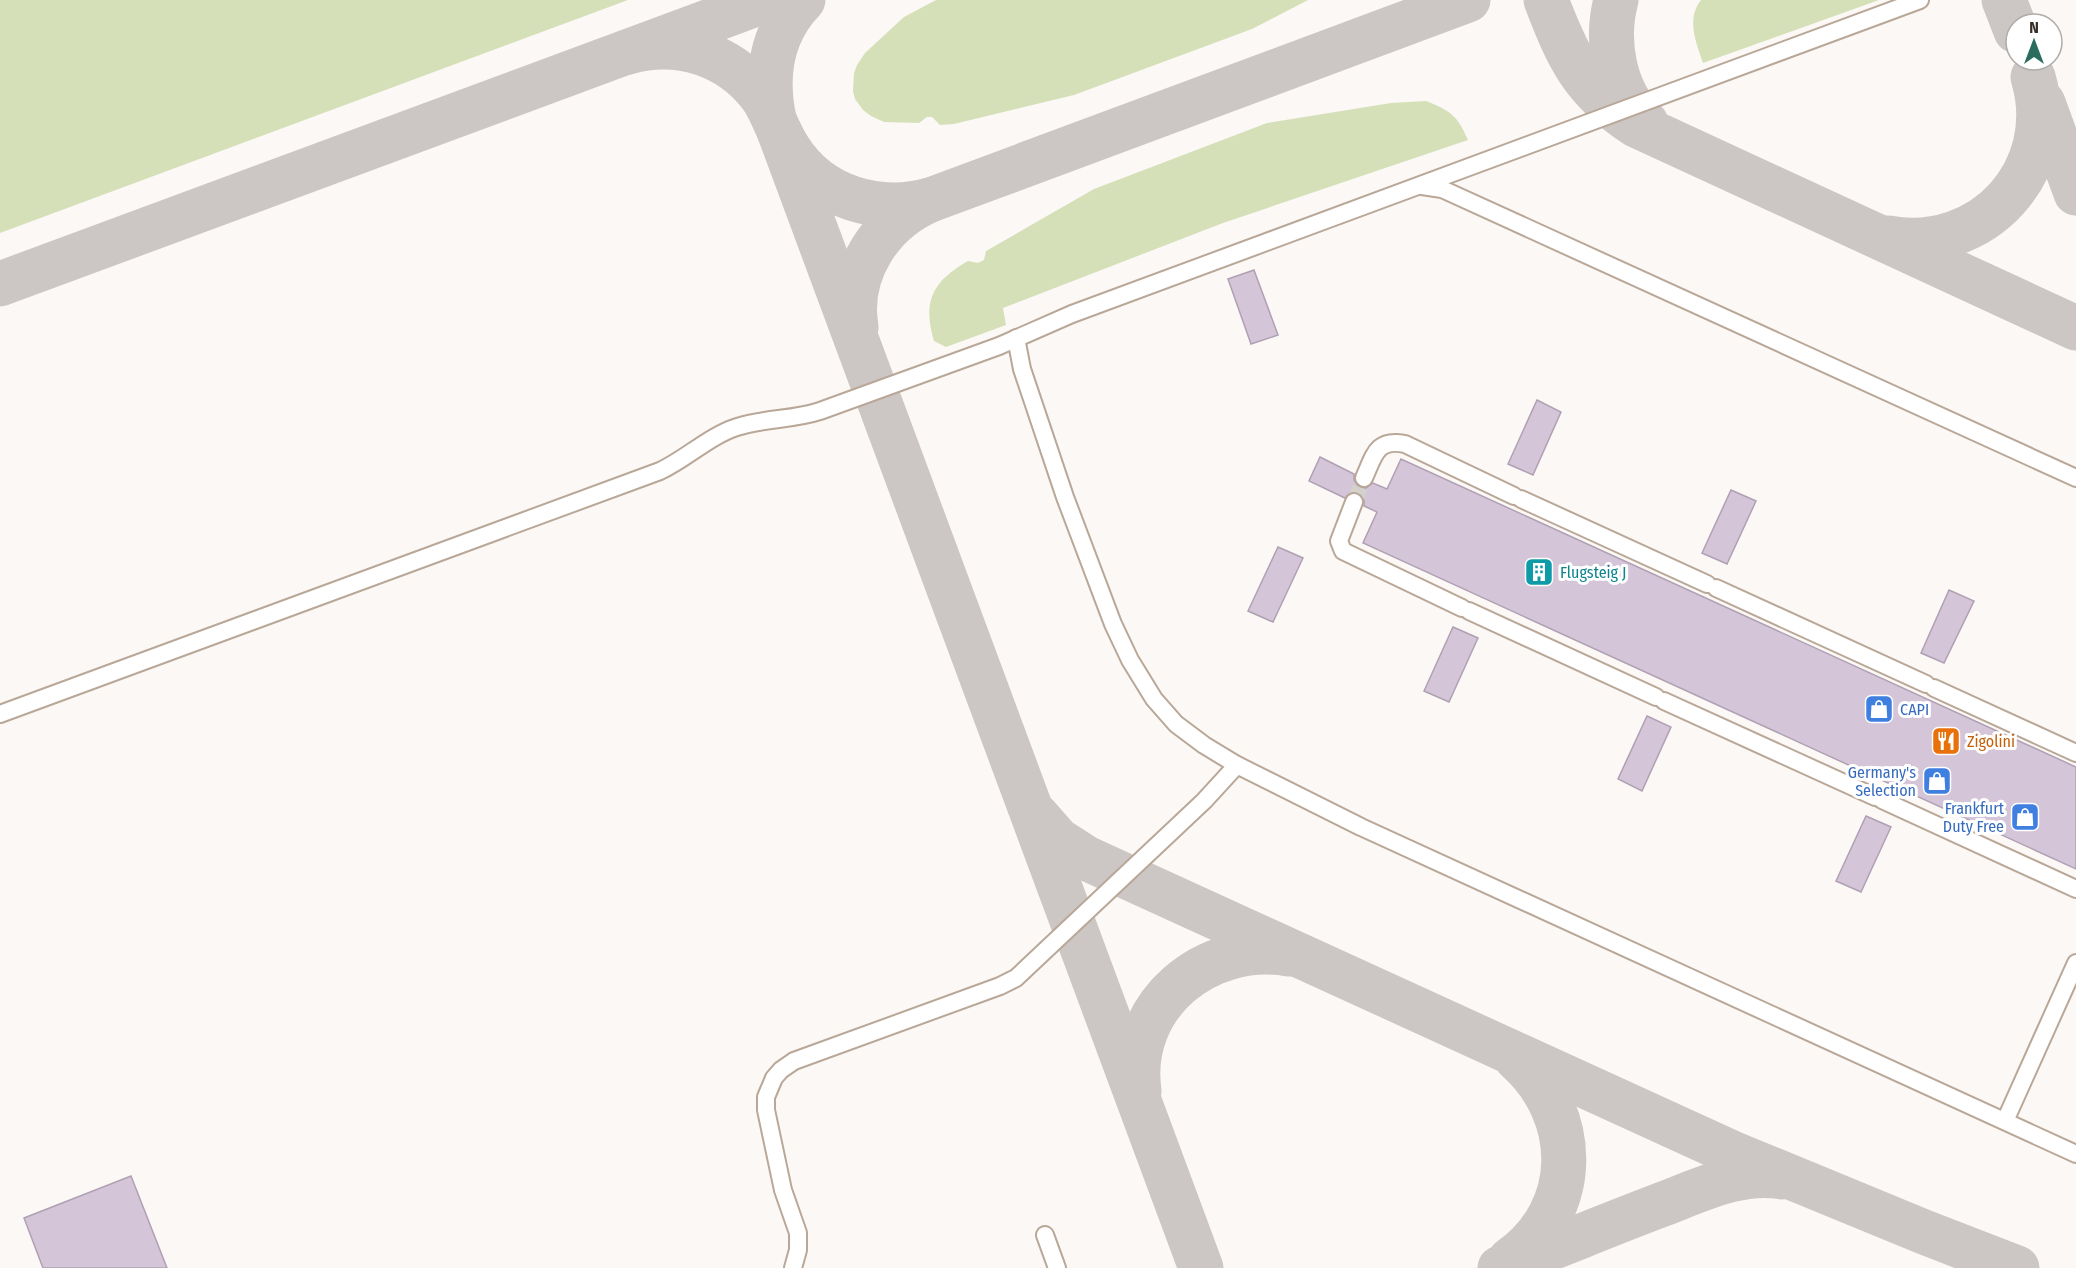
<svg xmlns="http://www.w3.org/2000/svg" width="2076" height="1268" viewBox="0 0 2076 1268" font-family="'Fira Sans Condensed',sans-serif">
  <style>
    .green { fill: #d5e0b9 }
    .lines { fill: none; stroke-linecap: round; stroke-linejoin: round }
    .taxiway { stroke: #ccc7c4; stroke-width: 45 }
    .building { fill: #d4c5d8; stroke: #afa1b3; stroke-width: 1.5 }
    .minor-tunnel { stroke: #d4d0cc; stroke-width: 16; stroke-dasharray: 16 8; stroke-linecap: butt }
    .minor-casing { stroke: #b9a797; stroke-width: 20 }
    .minor { stroke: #fff; stroke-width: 16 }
    .labels { text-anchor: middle; stroke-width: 6; stroke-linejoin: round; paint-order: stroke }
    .culture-label { font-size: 16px; fill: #0d838f; stroke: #fff; text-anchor: start }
    .shop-label { font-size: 16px; fill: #366cbe; stroke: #fff; text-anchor: end }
    .food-label { font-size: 16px; fill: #c56008; stroke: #fff; text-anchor: start }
  </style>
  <rect width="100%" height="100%" fill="#fcf8f5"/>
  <g class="green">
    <polygon points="0,0 628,0 0,233"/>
    <polygon points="936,0 1308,0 1252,29 1074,95 954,124 940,125 932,117 927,117 919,123 884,122 871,116 863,110 855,99 853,91 854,73 857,65 865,53 904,17"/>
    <path d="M1701,0h178l-176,63c-7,-21 -17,-44 -2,-63z"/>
    <path d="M1426,101c25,10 31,14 42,39l-245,83 -220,85 3,17 -60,22 -12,-6c-12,-40 -1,-60 34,-80l10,2 6,-3 2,-9 108,-62 173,-66 124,-20z"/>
  </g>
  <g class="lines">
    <g class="taxiway">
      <path d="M1546,0c22,58 37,90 90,125l440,203"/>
      <path d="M1616,0c-11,42 -2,92 30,123"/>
      <polyline points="2004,0 2016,31"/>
      <path d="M628,52c50,-14 102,2 134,45 11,16 16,36 27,52 31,49 90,66 144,50l535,-199"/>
      <polyline points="2043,103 2076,193"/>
      <path d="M774,119c-9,-43 -3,-86 29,-119"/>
      <polyline points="779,131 1201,1268"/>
      <path d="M1888,238c94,17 173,-67 145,-161"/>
      <polyline points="0,284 767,0"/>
      <path d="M856,327c-9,-55 25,-106 74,-127"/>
      <polyline points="1037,816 1058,840 1086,858 1732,1153 1924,1232 2017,1268"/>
      <path d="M1139,1091c-12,-87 68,-151 150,-137"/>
      <path d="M1510,1260c71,-50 70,-145 7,-201"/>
      <path d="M1500,1268c53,-20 105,-42 158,-62 38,-14 82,-37 124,-29"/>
    </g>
  </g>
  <g class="building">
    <polygon points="1254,270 1278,335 1251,344 1228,279"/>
    <polygon points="1537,400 1561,412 1533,475 1508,464"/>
    <polygon points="1320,457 1354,474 1354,480 1359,487 1366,488 1373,483 1387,489 1401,459 2076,767 2076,869 1363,543 1377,512 1364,506 1364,500 1358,492 1352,492 1345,498 1309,481"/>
    <polygon points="1731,490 1756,501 1727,564 1702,553"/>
    <polygon points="1278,547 1303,558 1273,622 1248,611"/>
    <polygon points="1949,590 1974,601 1944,663 1921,653"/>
    <polygon points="1453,627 1478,638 1449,702 1424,691"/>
    <polygon points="1647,716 1671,727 1642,791 1618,779"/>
    <polygon points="1866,816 1891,827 1861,892 1836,881"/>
    <polygon points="131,1176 167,1268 43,1268 24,1218"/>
  </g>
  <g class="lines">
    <polyline class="minor-tunnel" points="1354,502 1364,478"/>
    <g class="minor-casing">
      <g id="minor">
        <polyline points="1422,186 1442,189 2076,478"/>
        <polyline points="1016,338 1022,369 1065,497 1113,624 1130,660 1154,699 1176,724 1204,745 1237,765 1361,827 2076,1154"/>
        <path d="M1364,478c10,-22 12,-40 41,-34l109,52"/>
        <polyline points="1521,499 1707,584"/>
        <polyline points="1354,502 1339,541 1343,551 1462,608"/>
        <polyline points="1716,588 1926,684"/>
        <polyline points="1469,611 1656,697"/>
        <polyline points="1934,688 2076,753"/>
        <polyline points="1664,701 1875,797"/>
        <path d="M0,714l660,-243c26,-12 49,-35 77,-44 28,-9 56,-7 83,-16l179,-65 73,-32 848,-314"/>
        <polyline points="1882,800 2076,889"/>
        <polyline points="2005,1121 2076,963"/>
        <polyline points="1045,1235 1057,1268"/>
        <polyline points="793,1268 798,1250 798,1233 783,1190 766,1110 766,1097 774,1078 781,1070 794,1061 1000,986 1016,978 1204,801 1237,765"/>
      </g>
    </g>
    <use href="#minor" class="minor"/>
  </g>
  <defs>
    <g id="building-square" transform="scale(1.5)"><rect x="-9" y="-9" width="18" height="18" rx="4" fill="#0f9aa8" stroke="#fff"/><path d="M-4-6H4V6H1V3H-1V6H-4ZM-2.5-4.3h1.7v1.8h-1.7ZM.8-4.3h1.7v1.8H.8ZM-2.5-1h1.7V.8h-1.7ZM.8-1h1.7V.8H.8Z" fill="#fff"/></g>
    <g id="shop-square" transform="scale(1.5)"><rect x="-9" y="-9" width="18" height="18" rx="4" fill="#3f7fe0" stroke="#fff"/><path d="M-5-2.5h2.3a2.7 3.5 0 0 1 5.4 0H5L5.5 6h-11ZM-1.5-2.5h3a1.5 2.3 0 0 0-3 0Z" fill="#fff"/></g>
    <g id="restaurant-square" transform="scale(1.5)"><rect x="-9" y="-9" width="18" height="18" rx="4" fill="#e8710a" stroke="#fff"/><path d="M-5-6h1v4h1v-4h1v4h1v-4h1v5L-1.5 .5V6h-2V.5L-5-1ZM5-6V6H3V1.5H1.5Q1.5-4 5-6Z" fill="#fff"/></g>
  </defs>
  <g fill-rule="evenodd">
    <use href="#building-square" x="1539" y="572"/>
    <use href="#shop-square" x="1879" y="709"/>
    <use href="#restaurant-square" x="1946" y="741"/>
    <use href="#shop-square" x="1937" y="781"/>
    <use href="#shop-square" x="2025" y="817"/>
  </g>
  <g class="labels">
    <g class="culture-label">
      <text x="1560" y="578">Flugsteig J</text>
    </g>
    <g class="shop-label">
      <text x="1900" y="715" text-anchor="start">CAPI</text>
      <text x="1916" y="778">Germany's<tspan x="1916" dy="18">Selection</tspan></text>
      <text x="2004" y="814">Frankfurt<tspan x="2004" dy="18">Duty Free</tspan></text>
    </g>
    <g class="food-label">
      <text x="1967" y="747">Zigolini</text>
    </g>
  </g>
  <g transform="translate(2034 42)"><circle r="28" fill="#ffffff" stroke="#aeaba9" stroke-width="1.5"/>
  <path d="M0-4.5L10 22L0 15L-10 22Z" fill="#2a6d5e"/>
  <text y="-9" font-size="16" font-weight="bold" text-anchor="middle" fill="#352e28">N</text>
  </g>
</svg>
